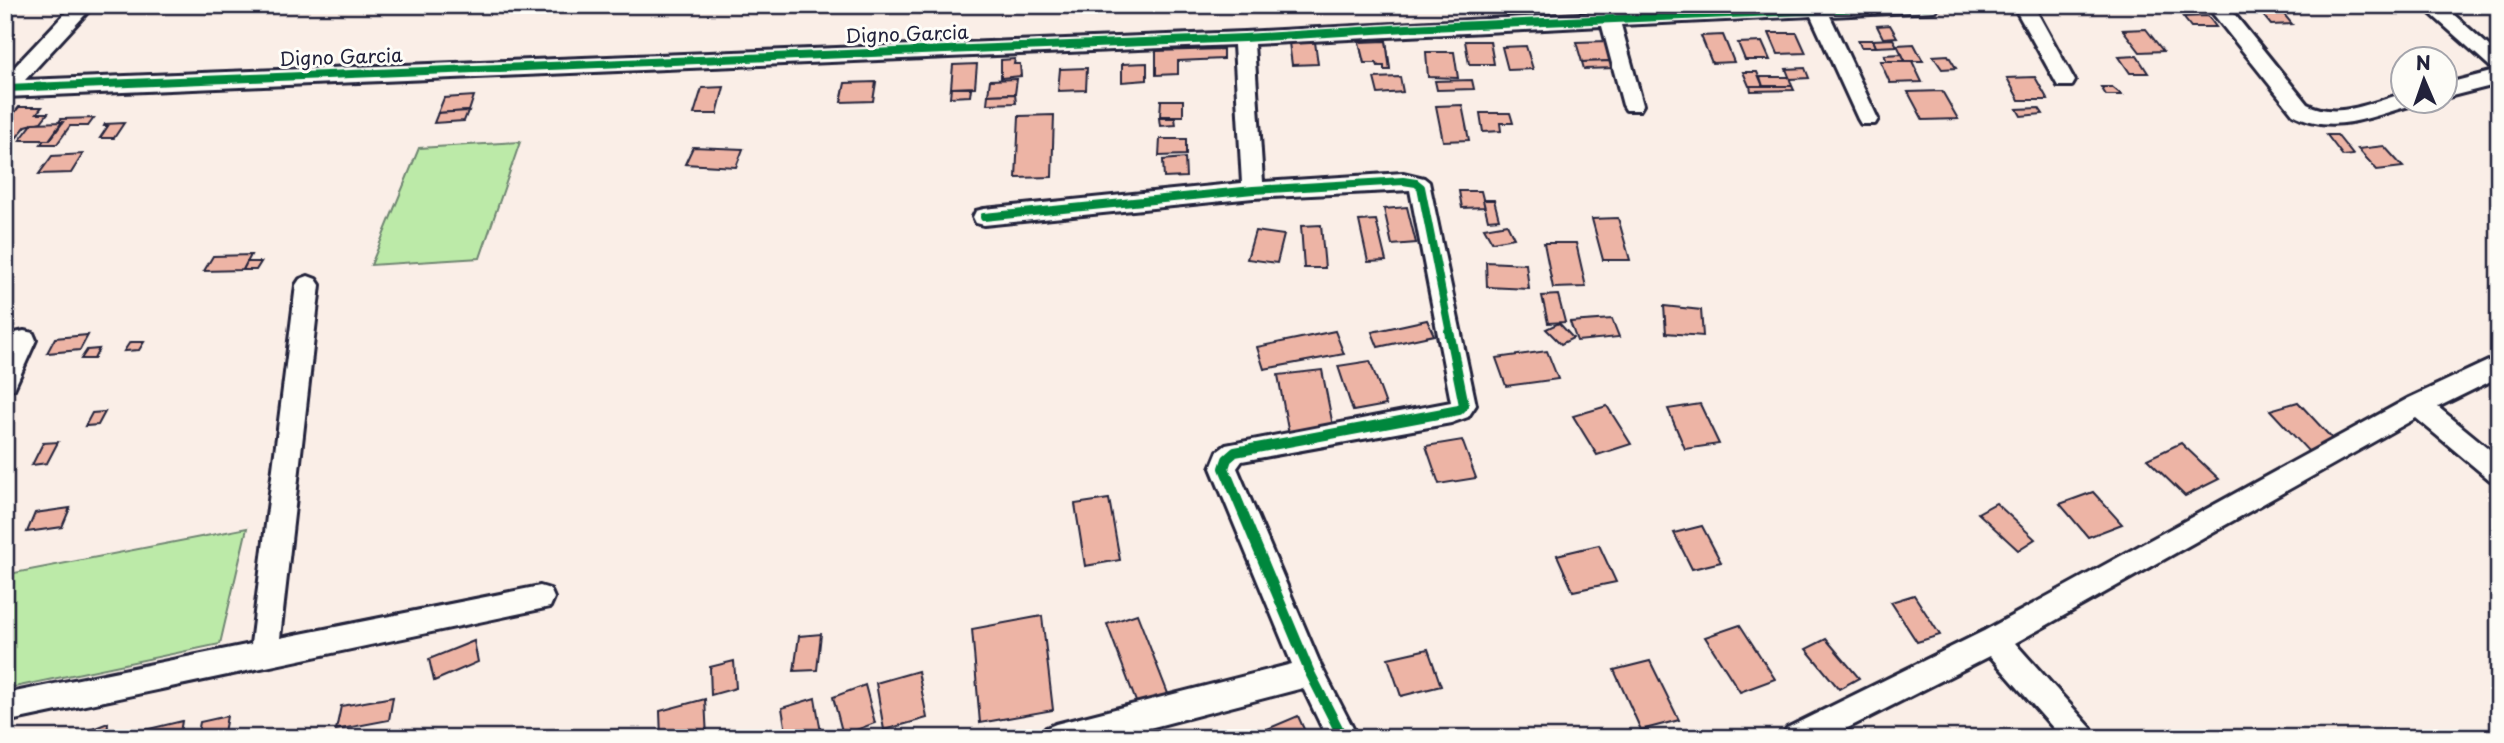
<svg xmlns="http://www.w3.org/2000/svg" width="2504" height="743" viewBox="0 0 2504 743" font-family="'Playpen Sans',sans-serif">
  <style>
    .green { fill: #bceaa8; stroke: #6f8672; stroke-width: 2 }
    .building { fill: #edb4a5; stroke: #22223b; stroke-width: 2 }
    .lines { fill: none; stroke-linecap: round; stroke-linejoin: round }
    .minor-casing { stroke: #22223b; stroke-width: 6 }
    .minor { fill: #fdfcf7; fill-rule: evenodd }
    .cycleway-far1-casing { stroke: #fdfcf7; stroke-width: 11 }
    .cycleway-casing { stroke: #fdfcf7; stroke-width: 14 }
    .cycleway-far1 { stroke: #00873e; stroke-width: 8 }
    .cycleway { stroke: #00873e; stroke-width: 10 }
    .labels { text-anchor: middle; stroke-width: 6; stroke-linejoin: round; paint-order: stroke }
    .street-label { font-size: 19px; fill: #22223b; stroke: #fdfcf7 }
  </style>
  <rect width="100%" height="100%" fill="#faeee7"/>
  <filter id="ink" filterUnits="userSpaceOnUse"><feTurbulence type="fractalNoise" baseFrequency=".0143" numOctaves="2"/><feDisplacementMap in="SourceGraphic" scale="14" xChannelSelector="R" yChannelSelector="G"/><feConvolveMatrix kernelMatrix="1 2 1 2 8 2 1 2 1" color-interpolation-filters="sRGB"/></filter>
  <g filter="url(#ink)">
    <g class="green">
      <polygon points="520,142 480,258 371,265 419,148"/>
      <polygon points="247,528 220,644 5,689 5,599 14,573"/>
    </g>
    <g class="building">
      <polygon points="2278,7 2292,24 2271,25 2257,8"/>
      <polygon points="2208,16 2216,27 2191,27 2183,17"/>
      <polygon points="1890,25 1897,37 1883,38 1877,26"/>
      <polygon points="2146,29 2163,51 2140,52 2123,30"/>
      <polygon points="1769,33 1797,33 1806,53 1778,54"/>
      <polygon points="1723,35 1734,62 1712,63 1701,36"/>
      <polygon points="1893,39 1897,46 1876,47 1873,40"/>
      <polygon points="1858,40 1873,40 1876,47 1861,47"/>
      <polygon points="1386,41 1390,70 1384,70 1384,66 1378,66 1377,63 1364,63 1359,42"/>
      <polygon points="1386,41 1390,70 1384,70 1384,66 1378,66 1377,63 1364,63 1359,42"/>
      <polygon points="1465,41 1490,41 1494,64 1469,64"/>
      <polygon points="1608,41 1614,61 1582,62 1576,42"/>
      <polygon points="1315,42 1318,64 1292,65 1289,43"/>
      <polygon points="1762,42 1770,60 1745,60 1738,43"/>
      <polygon points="1914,44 1923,61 1905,61 1897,45"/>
      <polygon points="1526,46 1533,69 1508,70 1502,47"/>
      <polygon points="1223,49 1223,59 1178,61 1178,74 1156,75 1156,51"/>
      <polygon points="1426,52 1454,52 1458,78 1428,77"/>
      <polygon points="1902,54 1905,61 1887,61 1884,55"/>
      <polygon points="1948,55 1956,68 1942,69 1933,56"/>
      <polygon points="2137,56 2148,73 2130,73 2119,57"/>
      <polygon points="1015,59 1014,64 1020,64 1021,76 1001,78 1001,60"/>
      <polygon points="1612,61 1615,68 1584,69 1582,62"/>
      <polygon points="1880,61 1912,61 1922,82 1890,83"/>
      <polygon points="1147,63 1147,80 1122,82 1122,64"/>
      <polygon points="977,64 975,87 951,88 953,65"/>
      <polygon points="1087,68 1086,90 1058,91 1060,69"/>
      <polygon points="1805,68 1809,78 1790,79 1786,69"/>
      <polygon points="1743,72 1757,72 1763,86 1749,86"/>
      <polygon points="1400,77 1403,92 1378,94 1374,78"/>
      <polygon points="1760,77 1789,77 1792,86 1763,86"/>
      <polygon points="2035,77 2048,100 2019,100 2007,78"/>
      <polygon points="1017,79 1015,94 988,95 990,80"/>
      <polygon points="1472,80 1474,89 1437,90 1435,81"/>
      <polygon points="876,82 873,101 841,102 845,83"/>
      <polygon points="1750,86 1792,86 1794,90 1751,91"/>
      <polygon points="724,87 717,114 694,114 702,88"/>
      <polygon points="2101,87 2112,87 2122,95 2106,95"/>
      <polygon points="951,88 971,88 970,96 950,97"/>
      <polygon points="1942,91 1958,119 1923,120 1908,92"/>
      <polygon points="1015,94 1016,103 987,104 988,95"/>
      <polygon points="474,96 469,111 438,113 444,98"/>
      <polygon points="1161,100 1183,100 1183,116 1160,116"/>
      <polygon points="1462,105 1469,140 1443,141 1436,106"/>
      <polygon points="19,107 42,107 37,113 48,113 41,122 26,126 12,143 5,143 5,124"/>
      <polygon points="2039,108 2043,114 2021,116 2017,109"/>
      <polygon points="468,111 464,121 434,123 438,113"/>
      <polygon points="1480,113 1510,113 1513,123 1500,123 1501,131 1483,132"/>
      <polygon points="1054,115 1052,177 1016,178 1019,116"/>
      <polygon points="94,118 88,126 70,126 57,144 41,144 44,140 50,140 63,122 59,122 61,119"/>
      <polygon points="1159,118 1175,118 1176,125 1160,126"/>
      <polygon points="62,122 49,140 20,140 33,123"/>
      <polygon points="124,123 114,138 100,138 108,126 104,126 105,124"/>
      <polygon points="2327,135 2337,135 2353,155 2343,156"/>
      <polygon points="1160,139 1186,139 1186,155 1159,156"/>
      <polygon points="2384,146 2403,167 2377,170 2358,149"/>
      <polygon points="693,147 743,149 736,167 685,164"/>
      <polygon points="83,154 71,173 39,174 52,156"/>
      <polygon points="1185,158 1186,177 1164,178 1163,160"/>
      <polygon points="1459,191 1481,191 1485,207 1462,208"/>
      <polygon points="1483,200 1494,200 1499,219 1488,220"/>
      <polygon points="1407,207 1416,243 1392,245 1384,209"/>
      <polygon points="1618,218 1630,260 1603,260 1592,219"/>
      <polygon points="1376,220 1386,261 1368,262 1359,221"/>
      <polygon points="1507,224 1514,238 1492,242 1484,228"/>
      <polygon points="1321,225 1325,268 1304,268 1301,226"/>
      <polygon points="1255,231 1284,235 1277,263 1247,259"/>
      <polygon points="1544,243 1576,243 1586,287 1553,288"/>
      <polygon points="251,255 243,270 204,271 213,256"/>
      <polygon points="247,262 261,262 256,270 243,270"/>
      <polygon points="1486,262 1526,264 1529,289 1487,287"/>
      <polygon points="1558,295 1565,322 1548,323 1542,296"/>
      <polygon points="1664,306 1701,310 1703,336 1666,333"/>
      <polygon points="1612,319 1619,337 1577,341 1570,322"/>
      <polygon points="1427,320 1434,335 1378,347 1372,332"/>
      <polygon points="1559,323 1573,338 1561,344 1546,329"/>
      <polygon points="1335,331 1344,354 1264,369 1257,347"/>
      <polygon points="88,335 80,350 47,353 55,338"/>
      <polygon points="130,342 144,342 139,350 124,351"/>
      <polygon points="99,349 94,359 81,359 87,350"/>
      <polygon points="1547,351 1558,379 1506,386 1496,358"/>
      <polygon points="1370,361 1386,405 1353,411 1338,366"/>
      <polygon points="1322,370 1334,431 1289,435 1278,375"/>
      <polygon points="2298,402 2337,444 2308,451 2270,410"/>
      <polygon points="1700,404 1719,444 1685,449 1668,409"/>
      <polygon points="1607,406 1631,444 1597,455 1573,416"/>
      <polygon points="105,412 98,425 85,426 92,413"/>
      <polygon points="1462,440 1476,478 1439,484 1426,446"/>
      <polygon points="58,442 47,463 32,465 43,443"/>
      <polygon points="2181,443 2219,479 2185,496 2147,459"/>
      <polygon points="2093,492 2122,524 2088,537 2060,504"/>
      <polygon points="1109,499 1120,560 1085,566 1075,504"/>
      <polygon points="1996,503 2035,539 2018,550 1978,513"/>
      <polygon points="70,508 62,527 27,532 35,513"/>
      <polygon points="1702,526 1721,562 1692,569 1674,533"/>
      <polygon points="1599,545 1616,582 1573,591 1557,555"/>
      <polygon points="1914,595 1940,635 1917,642 1891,602"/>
      <polygon points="1137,614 1172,704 1141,715 1107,624"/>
      <polygon points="1042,616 1053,710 980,723 972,629"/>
      <polygon points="1740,625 1775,679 1740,692 1705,637"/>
      <polygon points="821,634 817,670 794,671 799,636"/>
      <polygon points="1826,639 1859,678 1839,689 1806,649"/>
      <polygon points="474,641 478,662 434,681 429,659"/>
      <polygon points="1428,649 1441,686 1401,696 1388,658"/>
      <polygon points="734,661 736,688 711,695 710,667"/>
      <polygon points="1650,661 1679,720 1641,730 1614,670"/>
      <polygon points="918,671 927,718 884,730 876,683"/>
      <polygon points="865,685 875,723 843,735 833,697"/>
      <polygon points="393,697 389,720 336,730 341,706"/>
      <polygon points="815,698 822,738 787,738 782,708"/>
      <polygon points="705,699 707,738 661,738 660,711"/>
      <polygon points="227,716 223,738 197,738 200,722"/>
      <polygon points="1298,716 1308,738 1269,738 1265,730"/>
      <polygon points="182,721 179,738 128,738 128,734"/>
      <polygon points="108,723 107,738 69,738"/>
    </g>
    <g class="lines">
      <g class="minor-casing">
        <g id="minor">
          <polygon points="73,5 94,5 25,80 1244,32 1599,13 1596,5 1616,5 1618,13 1788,5 1944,5 1934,11 1830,16 1878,119 1875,124 1861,124 1858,119 1811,16 1621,25 1643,105 1640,110 1626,110 1623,105 1602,26 1254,44 1263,182 1403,173 1424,178 1429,182 1476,405 1468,417 1451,423 1242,461 1237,468 1321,666 1358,738 1327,738 1303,688 1111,738 1041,738 1046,728 1056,724 1292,664 1211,468 1218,451 1226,445 1451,402 1410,190 1253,198 984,225 976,223 973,217 976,211 984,209 1242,183 1234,45 5,97 5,77"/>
          <polygon points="2013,5 2033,5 2075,81 2072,86 2058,86"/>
          <path d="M2206,5h21l80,99c30,16 65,-2 95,-10v8h10l-3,4c-39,11 -77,29 -116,8z"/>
          <polygon points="2421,5 2443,5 2499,55 2499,84 2444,98 2444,84 2495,71"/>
          <polygon points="308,276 316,279 320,285 280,638 540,586 550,589 554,598 550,607 5,722 5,694 251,644 296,285 300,279"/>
          <polygon points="24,331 33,333 36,340 14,389 5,392 5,355 15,333"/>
          <polygon points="2499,356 2499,377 2438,407 2499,457 2499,483 2490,480 2416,418 2015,643 2091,728 2096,738 2062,738 1990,656 1828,738 1782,738 1787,728 1984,631 2409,398"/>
        </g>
      </g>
      <use href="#minor" class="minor"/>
      <g class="cycleway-far1-casing">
        <g id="cycleway-far1">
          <polyline points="7,88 1244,38 1407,28 1934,5"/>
          <polyline points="984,217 1253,190 1403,181 1416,183 1421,187 1450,333"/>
        </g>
      </g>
      <g class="cycleway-casing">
        <polyline id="cycleway" points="1343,738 1310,673 1224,468 1227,459 1235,452 1459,410 1464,405 1449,331"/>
      </g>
      <use href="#cycleway-far1" class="cycleway-far1"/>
      <use href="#cycleway" class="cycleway"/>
    </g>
  </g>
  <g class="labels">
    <g class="street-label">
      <text transform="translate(907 34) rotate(-2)" y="7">Digno Garcia</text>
      <text transform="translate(341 57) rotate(-2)" y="7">Digno Garcia</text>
    </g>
  </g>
  <rect width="2504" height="743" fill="none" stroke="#fdfcf7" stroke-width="28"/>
  <rect x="14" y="14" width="2476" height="715" fill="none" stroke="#22223b" stroke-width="2.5" filter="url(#ink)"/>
  <g transform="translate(2424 80) rotate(358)"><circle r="33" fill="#fdfcf7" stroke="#a5a5ac" stroke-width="2"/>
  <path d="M0-5L12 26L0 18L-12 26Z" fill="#22223b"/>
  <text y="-10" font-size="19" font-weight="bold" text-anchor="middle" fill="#22223b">N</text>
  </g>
</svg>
